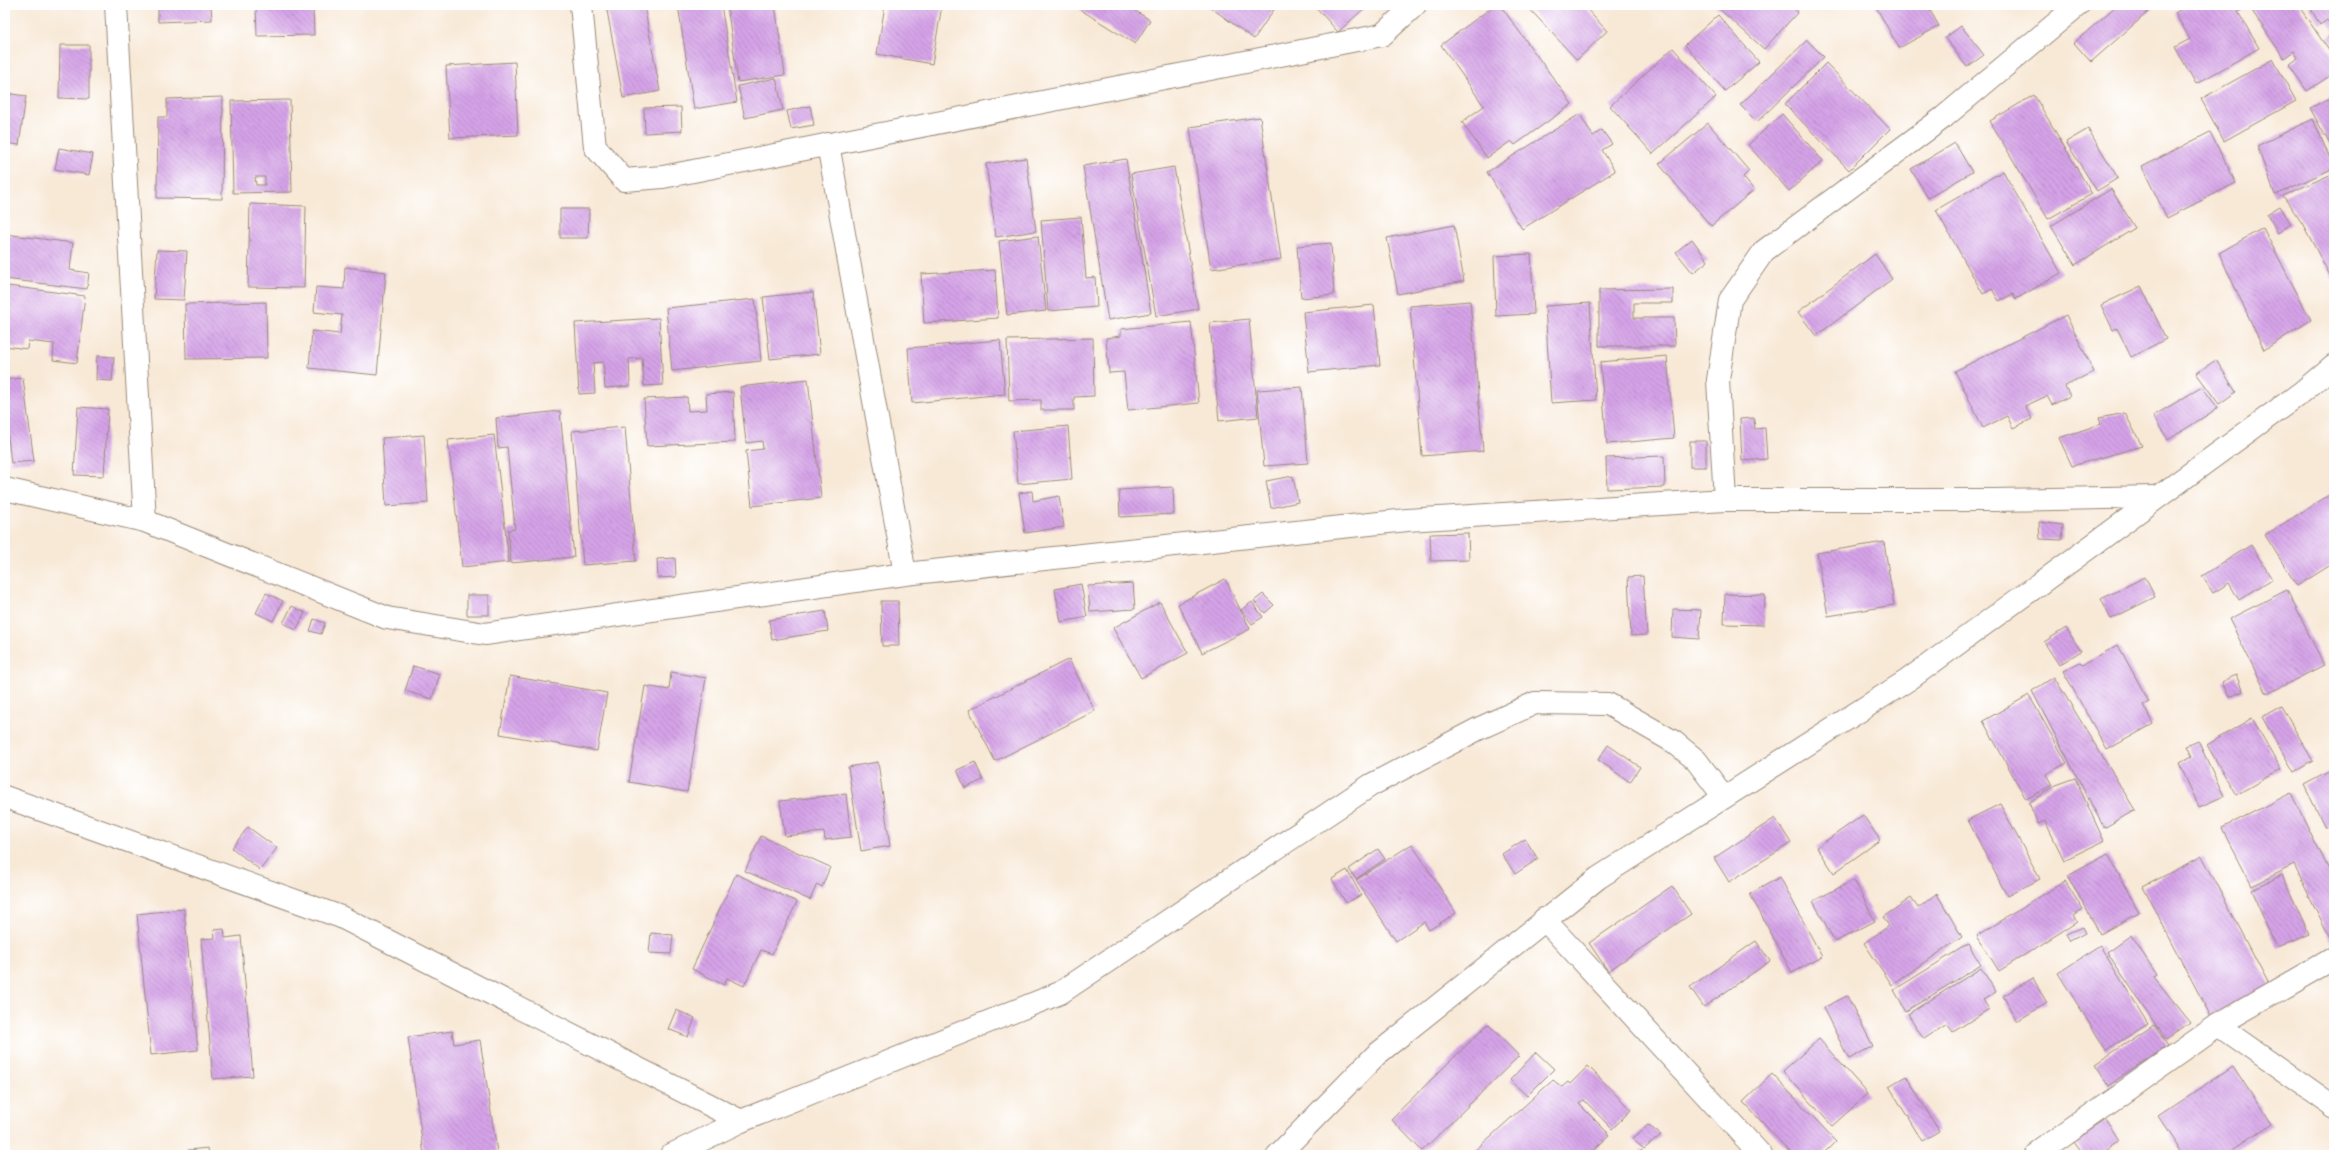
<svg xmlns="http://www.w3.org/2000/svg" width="2339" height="1160" viewBox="0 0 2339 1160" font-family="'Architects Daughter',sans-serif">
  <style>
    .building { fill: url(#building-back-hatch); fill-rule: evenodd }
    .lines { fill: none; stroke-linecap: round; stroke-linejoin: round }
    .minor-casing { stroke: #9a8a7a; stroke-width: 24 }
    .minor { stroke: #fff; stroke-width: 22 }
  </style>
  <defs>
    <pattern id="building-back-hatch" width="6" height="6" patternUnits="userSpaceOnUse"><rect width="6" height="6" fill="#d5a3e8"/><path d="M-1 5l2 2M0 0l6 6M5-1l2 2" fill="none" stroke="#ae85bb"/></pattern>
  </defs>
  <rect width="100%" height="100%" fill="#fff"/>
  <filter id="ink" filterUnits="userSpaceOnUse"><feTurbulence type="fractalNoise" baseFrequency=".025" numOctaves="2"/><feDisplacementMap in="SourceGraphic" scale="8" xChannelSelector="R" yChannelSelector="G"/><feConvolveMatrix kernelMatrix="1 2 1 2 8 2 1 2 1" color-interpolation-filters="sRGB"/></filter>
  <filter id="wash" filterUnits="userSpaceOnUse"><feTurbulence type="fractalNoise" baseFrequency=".012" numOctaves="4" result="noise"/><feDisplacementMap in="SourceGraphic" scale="16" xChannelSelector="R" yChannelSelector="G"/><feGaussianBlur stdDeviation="0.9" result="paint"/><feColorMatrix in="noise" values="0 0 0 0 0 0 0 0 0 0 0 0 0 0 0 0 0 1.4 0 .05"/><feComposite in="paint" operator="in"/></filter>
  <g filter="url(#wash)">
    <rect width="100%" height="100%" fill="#f8e9d7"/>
    <g id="blocks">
      <g class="building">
        <polygon points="158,5 211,5 212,20 158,22"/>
        <polygon points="256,5 313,5 314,35 257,36"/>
        <polygon points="449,5 466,5 466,6 449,8"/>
        <polygon points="606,5 644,5 660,91 623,98"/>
        <polygon points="678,5 721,5 737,102 694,109"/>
        <polygon points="727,5 775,5 785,75 738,82"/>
        <polygon points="885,5 942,5 932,64 877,54"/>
        <polygon points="1073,5 1126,5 1150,20 1135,44"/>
        <polygon points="1212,5 1277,5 1254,39 1210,7"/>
        <polygon points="1314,5 1368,5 1338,32"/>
        <polygon points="1495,5 1500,5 1572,104 1515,145 1511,141 1487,158 1462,122 1484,106 1441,45"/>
        <polygon points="1526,5 1583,5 1607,31 1577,60"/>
        <polygon points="1715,5 1790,5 1798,12 1764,49"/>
        <polygon points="1875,5 1927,5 1939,26 1899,48"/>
        <polygon points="2117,5 2156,5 2091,62 2074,43"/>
        <polygon points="2188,5 2243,5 2245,8 2238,12 2259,48 2196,84 2175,47 2190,39 2175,13"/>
        <polygon points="2248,5 2298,5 2334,58 2334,73 2307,91 2289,65 2298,58 2294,51 2284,58"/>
        <polygon points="2309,5 2334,5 2334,31 2327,20 2320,25"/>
        <polygon points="1718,15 1759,62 1725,91 1685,45"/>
        <polygon points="1961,26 1984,55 1967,67 1945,38"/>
        <polygon points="2334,33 2334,47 2328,37"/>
        <polygon points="1807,40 1824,57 1757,122 1740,105"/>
        <polygon points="60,45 89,45 89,99 59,98"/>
        <polygon points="1673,48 1716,97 1653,154 1610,106"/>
        <polygon points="2273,59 2296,101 2224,141 2201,99"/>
        <polygon points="515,62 518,135 450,138 446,66"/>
        <polygon points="1826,63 1890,129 1849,170 1785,104"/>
        <polygon points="776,78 783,110 745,118 738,86"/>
        <polygon points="5,93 26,96 19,145 5,143"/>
        <polygon points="2034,95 2092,194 2048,219 1990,121"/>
        <polygon points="2334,96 2334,152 2310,108"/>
        <polygon points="223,97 222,199 157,198 158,117 167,117 167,99"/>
        <path d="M290,100l2,92 -59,1 -2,-92zM255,177h10v8h-9z"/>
        <polygon points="810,106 814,125 791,129 787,111"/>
        <polygon points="681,107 682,131 645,133 644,108"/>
        <polygon points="1580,114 1593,136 1602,130 1612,144 1602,150 1615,171 1522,229 1487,172"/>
        <polygon points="1782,114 1823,161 1789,191 1748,145"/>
        <polygon points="1260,117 1281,259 1211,269 1190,127"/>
        <polygon points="2313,119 2334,168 2275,195 2257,146"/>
        <polygon points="1708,123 1749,171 1743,177 1754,190 1711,226 1659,164"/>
        <polygon points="2088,129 2118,178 2097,191 2066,142"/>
        <polygon points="2210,132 2236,183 2167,218 2142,167"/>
        <polygon points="1955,143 1972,172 1928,198 1911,169"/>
        <polygon points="59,148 93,154 89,175 55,169"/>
        <polygon points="1026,158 1036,231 996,237 986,164"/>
        <polygon points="1126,159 1151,313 1108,320 1083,166"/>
        <polygon points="1174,167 1198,309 1156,316 1131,174"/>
        <polygon points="2003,171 2061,273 2016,299 2013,294 1999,301 1992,289 1983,294 1936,210"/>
        <polygon points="2334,173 2334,283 2302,223 2283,196"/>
        <polygon points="2111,189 2135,228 2075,265 2051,226"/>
        <polygon points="250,204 306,206 304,288 248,287"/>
        <polygon points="2280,206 2291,224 2278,233 2267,214"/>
        <polygon points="560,209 589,209 588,238 560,238"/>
        <polygon points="1081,217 1086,278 1095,277 1097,307 1048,311 1041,220"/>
        <polygon points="1454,225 1464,281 1398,294 1387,238"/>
        <polygon points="2263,228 2311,320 2264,350 2219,253"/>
        <polygon points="5,234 73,243 70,270 89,273 87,289 5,279"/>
        <polygon points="1038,236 1046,311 1007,315 999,241"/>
        <polygon points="1692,239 1708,261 1693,273 1676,252"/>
        <polygon points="1331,243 1334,295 1301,298 1297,246"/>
        <polygon points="157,250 187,251 184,300 154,299"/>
        <polygon points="1531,254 1534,314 1496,316 1494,256"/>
        <polygon points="1875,254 1892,279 1816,336 1798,312"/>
        <polygon points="345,267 386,272 377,375 309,368 312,331 340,334 342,315 314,312 316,287 344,289"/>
        <polygon points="995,270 998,318 924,323 921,274"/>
        <polygon points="8,286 85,296 77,363 53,360 54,344 28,341 27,349 5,346 5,311"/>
        <polygon points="2141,286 2166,339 2131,357 2117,328 2113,330 2101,305"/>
        <polygon points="1673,289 1673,303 1634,303 1634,318 1674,318 1675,346 1599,346 1599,290"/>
        <polygon points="813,292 820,354 770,359 763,297"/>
        <polygon points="755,299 761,361 672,371 666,308"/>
        <polygon points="1470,301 1483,451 1422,456 1410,306"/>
        <polygon points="266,302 267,358 186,359 185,304"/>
        <polygon points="1590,303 1596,400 1551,403 1545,306"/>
        <polygon points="1374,305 1380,365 1309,372 1303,312"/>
        <polygon points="2066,315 2094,372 2065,386 2070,396 2052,405 2047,396 2025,406 2032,419 2013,428 2007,416 1983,428 1955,371"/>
        <polygon points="659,318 663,385 644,386 642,358 629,359 630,386 605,388 603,362 593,363 595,393 579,394 575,323"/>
        <polygon points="1249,319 1258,417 1219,421 1210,323"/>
        <polygon points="1191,322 1199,403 1128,410 1124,372 1109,373 1106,338 1121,336 1121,329"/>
        <polygon points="1093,338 1094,396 1074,397 1074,410 1041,410 1041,400 1009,401 1007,340"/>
        <polygon points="1000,340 1005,394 912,403 908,348"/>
        <polygon points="97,356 114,357 112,381 96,380"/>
        <polygon points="1667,356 1674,438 1607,444 1600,362"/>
        <polygon points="2216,360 2236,392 2219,404 2196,373"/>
        <polygon points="23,378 34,461 11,463 5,411 5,380"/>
        <polygon points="808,379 821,498 752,506 746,451 763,449 762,441 746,443 740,387"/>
        <polygon points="1302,387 1308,463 1264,466 1257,390"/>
        <polygon points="2202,387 2218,408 2168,440 2153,416"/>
        <polygon points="733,392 735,442 647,446 644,399 687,397 688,411 707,410 706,394"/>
        <polygon points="78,407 108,409 104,476 74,475"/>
        <polygon points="560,411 574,557 511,563 508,530 515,529 507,447 498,448 496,418"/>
        <polygon points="2125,413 2142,446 2072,466 2059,438 2101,424 2099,418"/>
        <polygon points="1754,418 1755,429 1765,428 1767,459 1742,461 1740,419"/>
        <polygon points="1068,426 1072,479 1018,484 1013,431"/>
        <polygon points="625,427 636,561 583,565 572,431"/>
        <polygon points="424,435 428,503 386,506 382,438"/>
        <polygon points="494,435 509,562 462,567 448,440"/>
        <rect x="1690" y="441" width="16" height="26"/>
        <polygon points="1664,456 1665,487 1607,489 1606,458"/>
        <polygon points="1293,476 1298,502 1271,508 1266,481"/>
        <polygon points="1173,487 1174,514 1120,517 1119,490"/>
        <polygon points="1032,491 1033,501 1059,496 1064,527 1025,533 1019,493"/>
        <polygon points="2334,492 2334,563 2297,586 2265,535"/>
        <polygon points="2039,522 2063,525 2062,540 2040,539"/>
        <polygon points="1468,533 1469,560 1431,561 1430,534"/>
        <polygon points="1884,542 1894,605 1828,616 1817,553"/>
        <polygon points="2251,545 2272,579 2239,600 2229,583 2213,593 2202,576"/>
        <polygon points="675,558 676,577 658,578 657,559"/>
        <polygon points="1643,576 1647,635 1631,636 1628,577"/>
        <polygon points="2145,577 2155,597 2111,619 2101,599"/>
        <polygon points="1225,579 1250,629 1202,653 1178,604"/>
        <polygon points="1133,583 1135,609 1090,612 1088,586"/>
        <polygon points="1081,584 1087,617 1061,622 1055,589"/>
        <polygon points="2287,590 2324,665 2267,694 2229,619"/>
        <polygon points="266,593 283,601 273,621 256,613"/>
        <polygon points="1263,594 1274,605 1265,613 1254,601"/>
        <polygon points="1725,594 1765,595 1764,625 1724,624"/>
        <rect x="467" y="595" width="22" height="20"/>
        <polygon points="881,601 898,601 899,646 882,646"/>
        <polygon points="1160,602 1188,653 1141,678 1113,628"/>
        <polygon points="1252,602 1263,617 1252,624 1241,610"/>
        <polygon points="292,606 305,613 296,630 283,623"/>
        <polygon points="1673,609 1701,610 1699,639 1672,637"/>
        <polygon points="825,611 828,631 772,640 769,620"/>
        <polygon points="314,619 325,623 321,634 310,631"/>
        <polygon points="2066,628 2081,651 2059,665 2044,642"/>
        <polygon points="2118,645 2149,702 2143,705 2153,724 2107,750 2063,671 2080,662 2082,665"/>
        <polygon points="1069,659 1095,711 995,761 969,710"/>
        <polygon points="413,666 440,674 432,699 405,691"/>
        <polygon points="671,672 706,678 687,792 629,782 645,686 669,690"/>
        <polygon points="2236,675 2243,691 2229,697 2222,682"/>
        <polygon points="510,676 607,693 597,751 500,734"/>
        <polygon points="2054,677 2135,810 2104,828 2032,691"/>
        <polygon points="2029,695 2067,763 2046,774 2052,785 2026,799 1983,721"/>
        <polygon points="2281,706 2313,761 2294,772 2262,717"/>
        <polygon points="2252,718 2281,769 2236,795 2207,745"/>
        <polygon points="2198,741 2224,796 2199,807 2179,763 2192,756 2187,746"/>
        <polygon points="1608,745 1640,767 1630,782 1598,760"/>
        <polygon points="878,762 890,846 861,851 848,767"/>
        <polygon points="975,762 983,780 965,788 957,770"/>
        <polygon points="2334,769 2334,822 2325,827 2304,785"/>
        <polygon points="2075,778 2104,841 2064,860 2045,821 2038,824 2029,803 2055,785"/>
        <polygon points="2291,793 2334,880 2334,946 2294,865 2252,886 2222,828"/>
        <polygon points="846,794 851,837 825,840 824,832 785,836 780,801"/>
        <polygon points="2000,804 2040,879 2007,896 1968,820"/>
        <polygon points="1863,815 1880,840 1834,873 1817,847"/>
        <polygon points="1775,818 1791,843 1729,882 1714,858"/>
        <polygon points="248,827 277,848 260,870 232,848"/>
        <polygon points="761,836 830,867 822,887 817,884 810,900 745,871"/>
        <polygon points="1525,839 1538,859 1515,874 1502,854"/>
        <polygon points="1412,844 1456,913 1429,930 1424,922 1396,941 1356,880"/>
        <polygon points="1378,849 1385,859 1356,879 1349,869"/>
        <polygon points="2108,854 2139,913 2100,934 2068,876"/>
        <polygon points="2202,856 2270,986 2211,1017 2143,887"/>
        <polygon points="1347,870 1361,895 1346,903 1332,879"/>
        <polygon points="736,874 797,902 772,954 761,950 744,986 727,978 724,985 692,969"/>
        <polygon points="2282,875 2309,934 2277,948 2251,890"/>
        <polygon points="1780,877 1822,957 1792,973 1750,894"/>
        <polygon points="1854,880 1875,921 1835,942 1813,901"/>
        <polygon points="2065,881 2083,910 2073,916 2077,922 1999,971 1977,936"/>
        <polygon points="1672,886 1691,914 1608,971 1589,943"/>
        <polygon points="1937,894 1962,937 1892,985 1864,943 1889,926 1883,917 1911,898 1918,908"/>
        <polygon points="184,909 198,1050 151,1055 137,914"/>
        <polygon points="2082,927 2085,933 2070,941 2066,934"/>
        <polygon points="224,929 225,938 241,936 253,1076 213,1079 201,939 215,938 214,930"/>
        <polygon points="651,933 673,935 671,954 649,953"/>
        <polygon points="2131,935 2157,975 2154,977 2190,1022 2166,1040 2107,952"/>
        <polygon points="1756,941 1770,961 1704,1007 1690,987"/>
        <polygon points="1968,944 1981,965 1906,1011 1894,990"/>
        <polygon points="2100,946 2148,1024 2106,1050 2058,973"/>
        <polygon points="1981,968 1996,992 1983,1000 1989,1009 1953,1032 1947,1024 1924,1039 1908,1014"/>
        <polygon points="2033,978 2047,1003 2017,1021 2003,996"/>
        <polygon points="1847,996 1873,1046 1849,1059 1823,1008"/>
        <polygon points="676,1010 695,1018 688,1037 668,1029"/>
        <polygon points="1488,1024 1519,1056 1422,1151 1391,1119"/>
        <polygon points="2154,1025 2168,1046 2109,1085 2095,1064"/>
        <polygon points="452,1031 454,1044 480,1040 497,1152 471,1155 424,1155 408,1037"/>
        <polygon points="1819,1039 1868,1094 1832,1126 1783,1071"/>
        <polygon points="1536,1052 1554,1069 1527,1096 1510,1080"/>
        <polygon points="1588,1066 1631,1110 1612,1129 1584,1100 1579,1104 1610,1135 1588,1155 1470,1155 1553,1080 1562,1087 1568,1082 1570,1084"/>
        <polygon points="2233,1066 2272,1126 2228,1155 2184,1155 2158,1116"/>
        <polygon points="1772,1074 1836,1141 1822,1155 1793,1155 1743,1102"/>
        <polygon points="1906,1076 1939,1131 1922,1141 1889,1086"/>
        <polygon points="2106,1120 2120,1141 2099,1155 2084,1155 2074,1141"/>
        <polygon points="1648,1125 1661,1135 1644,1149 1632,1139"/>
        <polygon points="208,1148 209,1155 188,1155 188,1150"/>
        <polygon points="1641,1150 1646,1155 1636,1155"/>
      </g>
    </g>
  </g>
  <g filter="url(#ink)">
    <use href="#blocks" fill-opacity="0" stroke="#9a8a7a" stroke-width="1"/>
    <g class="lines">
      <g class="minor-casing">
        <g id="minor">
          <polyline points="116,5 145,521"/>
          <polyline points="581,5 595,147 624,180 663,177 1382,35 1415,5"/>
          <polyline points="828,144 905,574"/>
          <polyline points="5,489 145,521 387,618 485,634 905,574 1407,520 1725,500 1993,500 2157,497"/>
          <polyline points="1725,500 1718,380 1730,300 1764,251 1944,117 2078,5"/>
          <polyline points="5,797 341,917 741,1121"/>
          <polyline points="1544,919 1761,1155"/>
          <polyline points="2218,1025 2334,1107"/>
          <polyline points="671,1155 741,1121 1060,993 1371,785 1478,729 1535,703 1608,704 1674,742 1696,760 1724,797"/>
          <polyline points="1278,1155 1376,1055 1598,878 1908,680 2302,392 2334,365"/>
          <polyline points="2035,1155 2218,1025 2334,958"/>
        </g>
      </g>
      <use href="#minor" class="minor"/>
    </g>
  </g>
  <rect width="2339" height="1160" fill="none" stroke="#fff" stroke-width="20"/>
</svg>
